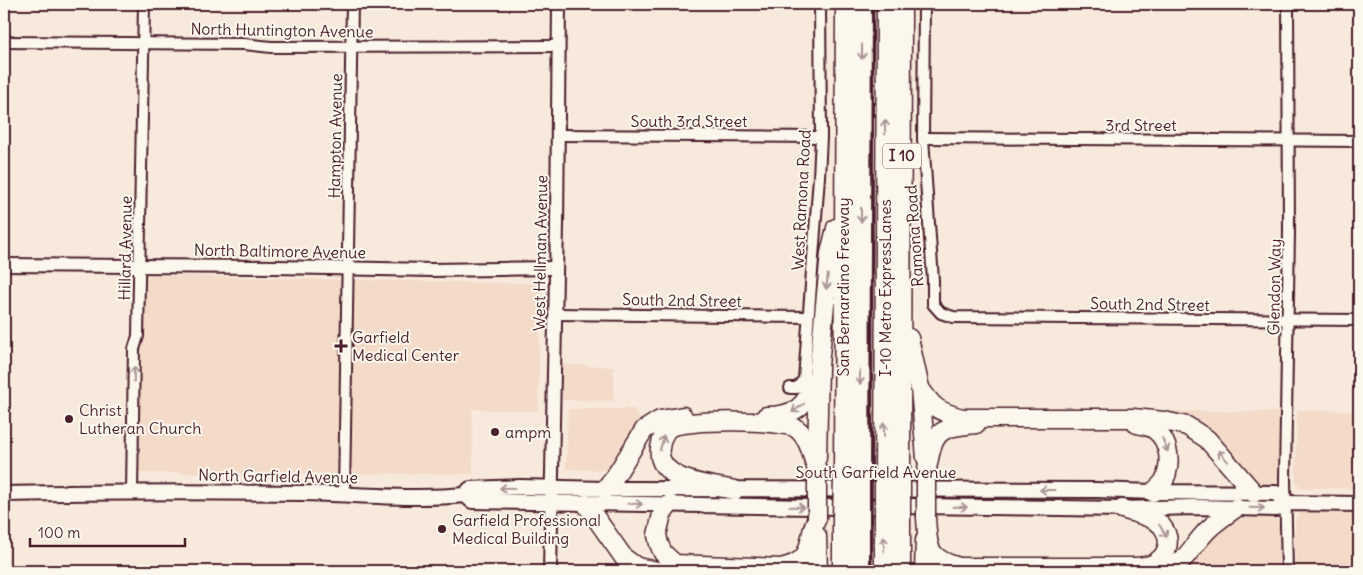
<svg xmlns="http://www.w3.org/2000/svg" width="1363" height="575" viewBox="0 0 1363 575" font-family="Delius,sans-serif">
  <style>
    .built { fill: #f3dac9 }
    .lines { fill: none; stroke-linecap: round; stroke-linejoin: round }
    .minor-casing { stroke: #4a1f2b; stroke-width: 14 }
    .tertiary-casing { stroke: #4a1f2b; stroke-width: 16 }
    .secondary-casing { stroke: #4a1f2b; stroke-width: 18 }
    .motorway-casing { stroke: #4a1f2b; stroke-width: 21 }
    .minor { stroke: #fbf7ec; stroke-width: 10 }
    .tertiary { stroke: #fbf7ec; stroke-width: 12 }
    .secondary { stroke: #fbf7ec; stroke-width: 14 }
    .motorway { stroke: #fbf7ec; stroke-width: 18 }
    .rail { stroke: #4a1f2b; stroke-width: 3 }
    .motorway-bridge-casing { stroke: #4a1f2b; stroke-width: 21; stroke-linecap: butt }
    .motorway-bridge { stroke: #fbf7ec; stroke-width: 18 }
    .oneway { stroke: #ab9695 }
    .poi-dot { fill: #4a1f2b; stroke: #fbf7ec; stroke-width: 2 }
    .labels { text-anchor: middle; stroke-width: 4; stroke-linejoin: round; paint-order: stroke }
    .shield { fill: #fbf7ec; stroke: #7f6065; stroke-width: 1 }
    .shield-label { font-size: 15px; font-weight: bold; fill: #4a1f2b }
    .street-label { font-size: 16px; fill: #4a1f2b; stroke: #fbf7ec }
    .poi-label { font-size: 16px; fill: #4a1f2b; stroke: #fbf7ec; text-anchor: start }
  </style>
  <rect width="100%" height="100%" fill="#f7eadc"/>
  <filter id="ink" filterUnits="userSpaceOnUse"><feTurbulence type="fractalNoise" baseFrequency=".02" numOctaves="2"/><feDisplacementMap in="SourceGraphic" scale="10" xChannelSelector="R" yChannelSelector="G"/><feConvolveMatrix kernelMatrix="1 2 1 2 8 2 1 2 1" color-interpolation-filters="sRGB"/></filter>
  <g filter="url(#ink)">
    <g class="built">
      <polygon points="142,275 541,284 538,411 472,409 473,474 139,473"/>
      <polygon points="562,364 614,367 614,401 562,400"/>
      <polygon points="568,409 634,409 639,418 610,470 566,469"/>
      <polygon points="1297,410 1359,411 1359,488 1304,488 1299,486 1296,480"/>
      <polygon points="1160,411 1279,412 1278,481 1269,486 1256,482 1191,419"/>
      <polygon points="1300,513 1359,513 1359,571 1295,571 1295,520"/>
      <polygon points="1270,515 1275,517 1279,523 1279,571 1188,571 1201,544 1234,520"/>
    </g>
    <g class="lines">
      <g class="minor-casing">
        <g id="minor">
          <polyline points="924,4 923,138 933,280 933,304 941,313 953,317 1359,320"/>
          <polyline points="4,42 244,44 271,47 559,46"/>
          <polyline points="558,135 821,137"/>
          <polyline points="923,138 1359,141"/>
          <polyline points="555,314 808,317"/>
          <polyline points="790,388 797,388 804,379 819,177 821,137 820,4"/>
          <polyline points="132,492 134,349 138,336 144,4"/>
          <polyline points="344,494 352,4"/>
          <polyline points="1287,571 1285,479 1289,232 1288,4"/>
        </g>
      </g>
      <g class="tertiary-casing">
        <g id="tertiary">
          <polyline points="4,265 275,267 432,270 556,268"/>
          <polyline points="550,571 557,225 559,4"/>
        </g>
      </g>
      <g class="secondary-casing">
        <g id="secondary">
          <path d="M4,494c99,-2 199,-2 299,-1 54,1 109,7 162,2l7,6 339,6 106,-1 205,3 71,-2 83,2 9,-6 74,1"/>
          <polyline points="465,495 470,489 520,487 605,489 1096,490 1153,492 1276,493 1285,503"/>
        </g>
      </g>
      <g class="motorway-casing">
        <g id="motorway">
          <polyline points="909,338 920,388 926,458"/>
          <path d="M920,388c14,21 18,23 42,30h171l31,3 23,5 20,13 47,54"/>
          <path d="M766,416c28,0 41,-9 48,-36"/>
          <path d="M1137,424c5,1 14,3 18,6 15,12 17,34 9,51 -3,4 -7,8 -11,11"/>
          <polyline points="817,458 819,366 830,253 836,228"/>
          <path d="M927,469c7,-38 10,-41 49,-45"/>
          <polyline points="843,478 845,4"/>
          <polyline points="860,478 862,4"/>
          <polyline points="884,478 886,4"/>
          <polyline points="901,478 902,4"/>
          <polyline points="605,489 616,475 644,430 660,420 683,416"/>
          <path d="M735,490c-22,-5 -80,-8 -75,-42 1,-7 3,-15 9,-20 13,-9 116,-9 128,1 12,9 15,27 20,41"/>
          <polyline points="586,504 624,558 637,567 658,571"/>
          <path d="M670,504l-8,10 -5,21 2,9 4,9 12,11 106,4c36,-8 24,-26 36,-50"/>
          <path d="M926,517c2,30 0,41 33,50h178c6,-1 14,-1 19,-5 13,-8 16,-24 5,-37 -9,-9 -27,-12 -39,-16"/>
          <polyline points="817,536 818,571"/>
          <polyline points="842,571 842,517"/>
          <polyline points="860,571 860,517"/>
          <polyline points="884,571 884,517"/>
          <polyline points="901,571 901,517"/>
          <polyline points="924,571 925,540"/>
          <path d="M1159,571c24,-4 29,-19 44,-36 9,-11 22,-19 33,-27"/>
        </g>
      </g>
      <use href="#minor" class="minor"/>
      <use href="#tertiary" class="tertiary"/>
      <use href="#secondary" class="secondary"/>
      <use href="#motorway" class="motorway"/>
      <polyline class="rail" points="871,571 873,4"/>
      <g class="motorway-bridge-casing">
        <g id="motorway-bridge">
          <polyline points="817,479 817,518"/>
          <polyline points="926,479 926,517"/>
          <polyline points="842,517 843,478"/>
          <polyline points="860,517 860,478"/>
          <polyline points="884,517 884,478"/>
          <polyline points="901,517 901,478"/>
        </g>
      </g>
      <use href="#motorway-bridge" class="motorway-bridge"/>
    </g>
    <defs><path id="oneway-shaft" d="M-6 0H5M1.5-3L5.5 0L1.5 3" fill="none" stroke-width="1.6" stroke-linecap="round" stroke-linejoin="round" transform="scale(1.25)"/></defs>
    <g class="oneway">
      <use href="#oneway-shaft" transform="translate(862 52) rotate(90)"/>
      <use href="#oneway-shaft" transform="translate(885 127) rotate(-90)"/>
      <use href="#oneway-shaft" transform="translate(861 215) rotate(90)"/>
      <use href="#oneway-shaft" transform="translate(827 282) rotate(96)"/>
      <use href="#oneway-shaft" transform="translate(134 374) rotate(-89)"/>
      <use href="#oneway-shaft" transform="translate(860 377) rotate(90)"/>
      <use href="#oneway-shaft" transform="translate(798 408) rotate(145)"/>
      <use href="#oneway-shaft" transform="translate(884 430) rotate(-90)"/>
      <use href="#oneway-shaft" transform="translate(662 443) rotate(-74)"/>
      <use href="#oneway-shaft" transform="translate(1165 445) rotate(67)"/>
      <use href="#oneway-shaft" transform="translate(1223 456) rotate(-132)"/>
      <use href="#oneway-shaft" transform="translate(507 488) rotate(179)"/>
      <use href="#oneway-shaft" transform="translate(1047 490) rotate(-180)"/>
      <use href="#oneway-shaft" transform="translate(635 504) rotate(1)"/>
      <use href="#oneway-shaft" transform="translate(797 507) rotate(1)"/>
      <use href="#oneway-shaft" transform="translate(960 507) rotate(1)"/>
      <use href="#oneway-shaft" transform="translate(1257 508) rotate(1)"/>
      <use href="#oneway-shaft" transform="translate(1163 531) rotate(59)"/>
      <use href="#oneway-shaft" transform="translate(884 544) rotate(-90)"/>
    </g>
  </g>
  <g class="poi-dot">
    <path d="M338.5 338.5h5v5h5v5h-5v5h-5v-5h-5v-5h5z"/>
    <circle cx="69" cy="419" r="5"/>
    <circle cx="495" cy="432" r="5"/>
    <circle cx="442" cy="529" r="5"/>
  </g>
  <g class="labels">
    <rect class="shield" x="883" y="143.5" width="38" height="25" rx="4"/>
    <g class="shield-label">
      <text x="902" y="161">I 10</text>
    </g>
    <g class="street-label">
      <text transform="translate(282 30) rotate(1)" y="6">North Huntington Avenue</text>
      <text x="689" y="127">South 3rd Street</text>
      <text x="1141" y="131">3rd Street</text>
      <text transform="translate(335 136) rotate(-89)" y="6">Hampton Avenue</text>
      <text transform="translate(801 200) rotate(-87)" y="6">West Ramona Road</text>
      <text transform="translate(914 236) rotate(-94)" y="6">Ramona Road</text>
      <text transform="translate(125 248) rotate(-89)" y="6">Hillard Avenue</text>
      <text transform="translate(280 251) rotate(1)" y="6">North Baltimore Avenue</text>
      <text transform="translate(540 253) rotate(-89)" y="6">West Hellman Avenue</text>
      <text transform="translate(843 287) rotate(-90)" y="6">San Bernardino Freeway</text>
      <text transform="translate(1274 287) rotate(-89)" y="6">Glendon Way</text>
      <text transform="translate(885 288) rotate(-90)" y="6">I-10 Metro ExpressLanes</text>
      <text transform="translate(682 300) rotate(1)" y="6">South 2nd Street</text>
      <text transform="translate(1150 304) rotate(1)" y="6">South 2nd Street</text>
      <text x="876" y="478">South Garfield Avenue</text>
      <text transform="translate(278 476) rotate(1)" y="6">North Garfield Avenue</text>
    </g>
    <g class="poi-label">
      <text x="352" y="343">Garfield<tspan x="352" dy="18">Medical Center</tspan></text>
      <text x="79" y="416">Christ<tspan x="79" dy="18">Lutheran Church</tspan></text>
      <text x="505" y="438">ampm</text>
      <text x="452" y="526">Garfield Professional<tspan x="452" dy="18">Medical Building</tspan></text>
    </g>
  </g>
  <rect width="1363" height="575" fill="none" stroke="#fbf7ec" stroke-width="20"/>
  <rect x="10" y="10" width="1343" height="555" fill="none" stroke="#4a1f2b" stroke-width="2" filter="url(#ink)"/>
  <path d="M30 538v8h155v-8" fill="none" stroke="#4a1f2b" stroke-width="2.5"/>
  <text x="38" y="538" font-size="15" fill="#4a1f2b" stroke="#fbf7ec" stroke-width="4" paint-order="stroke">100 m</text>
</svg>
